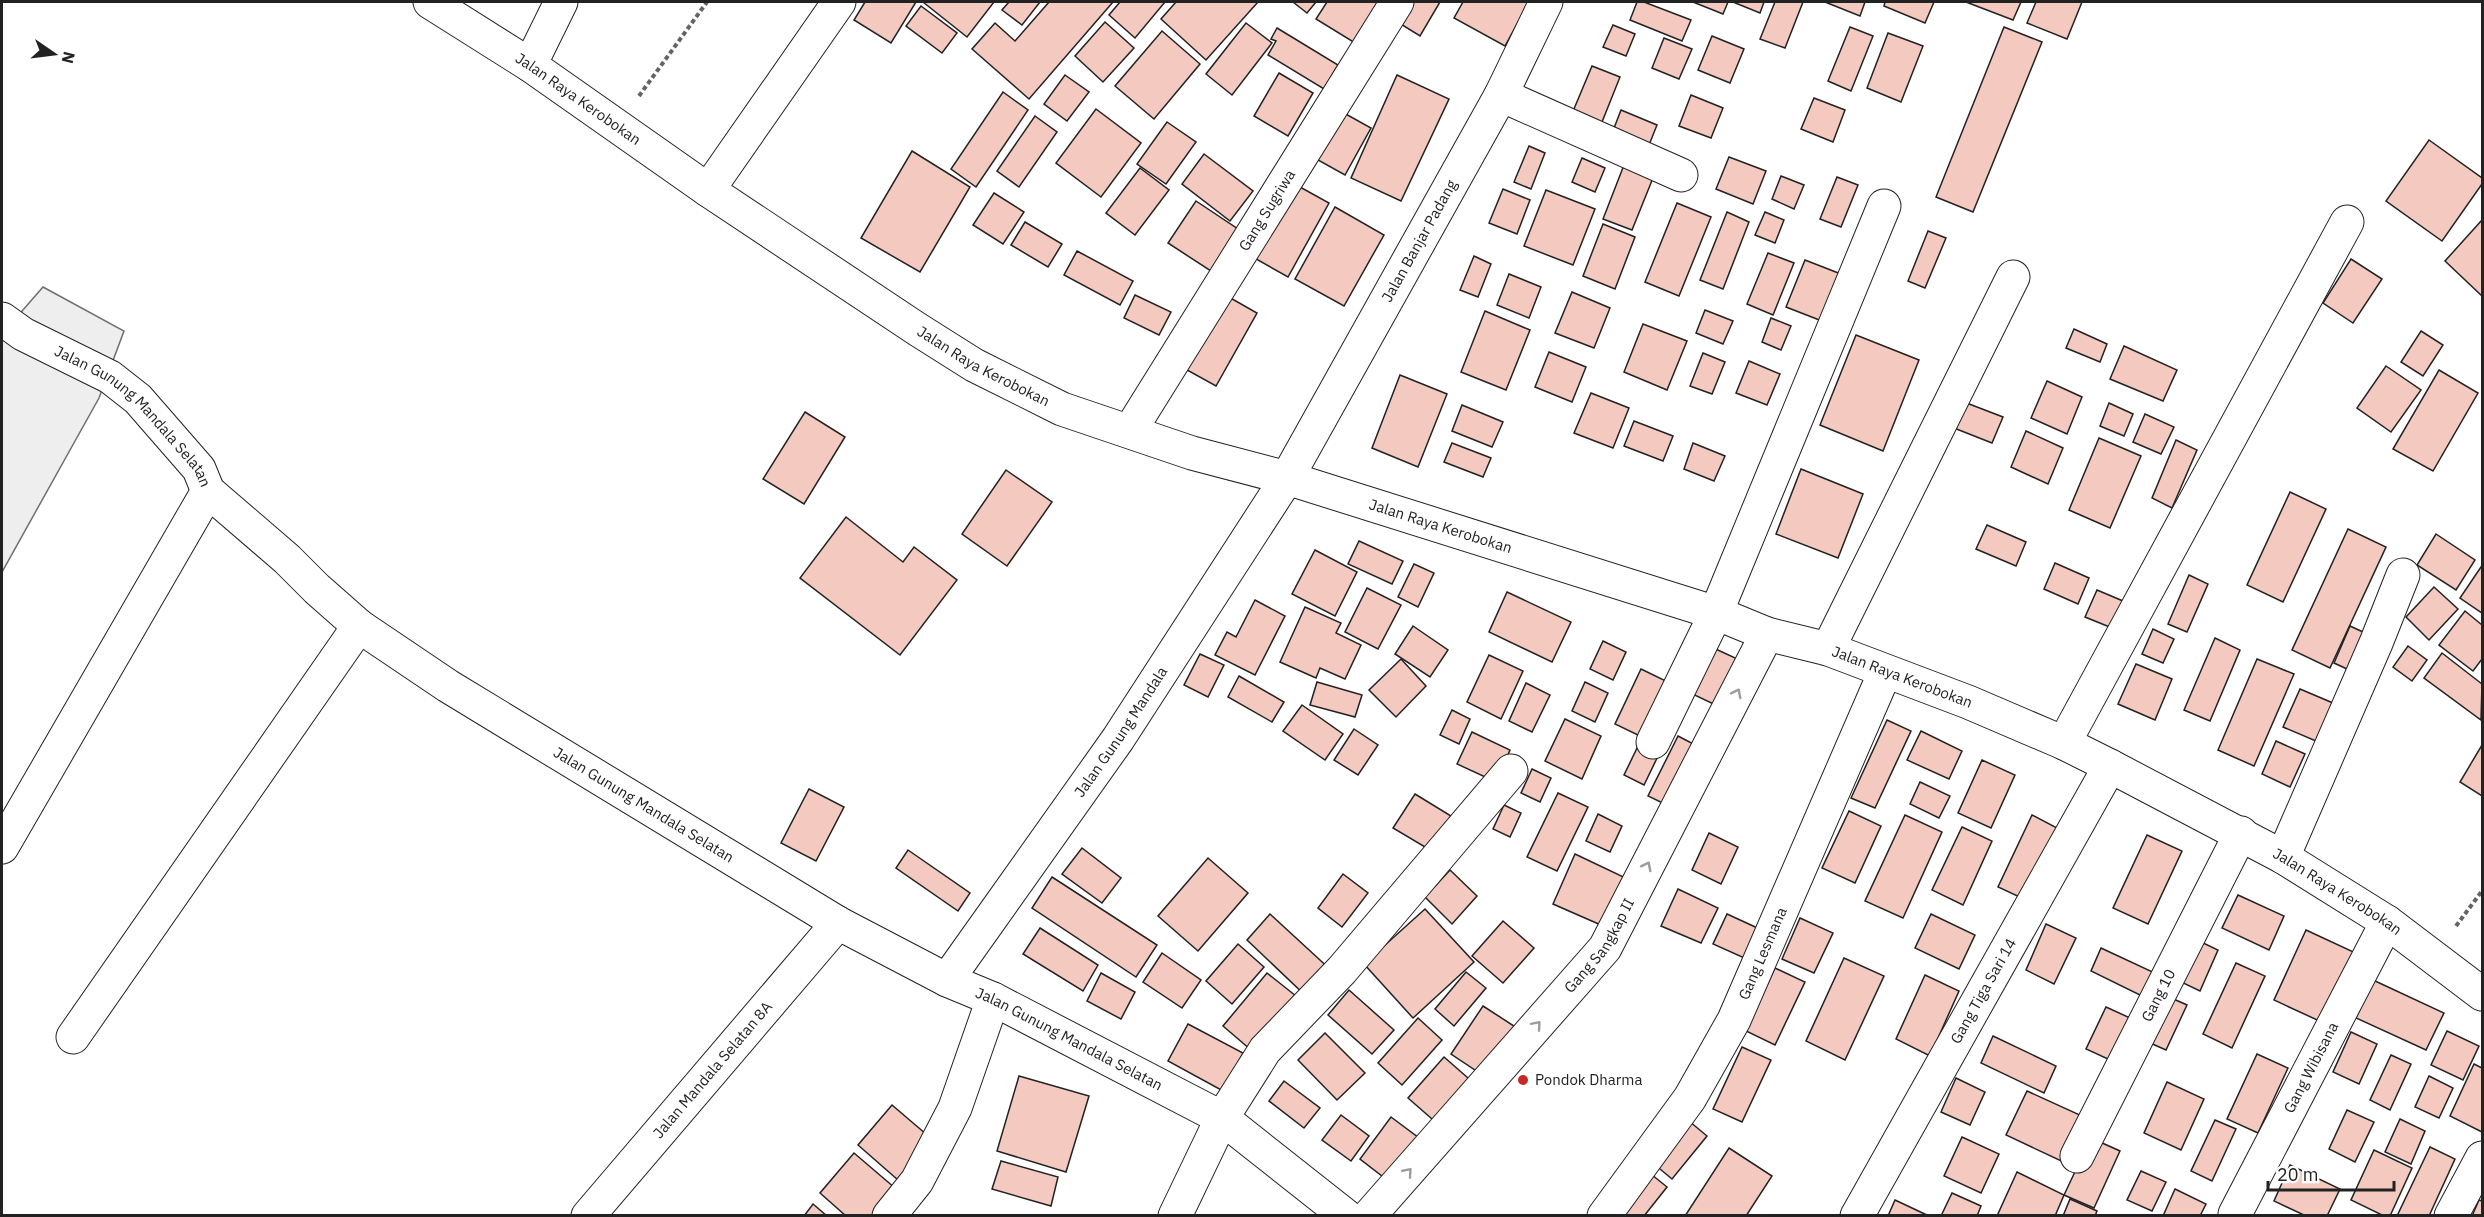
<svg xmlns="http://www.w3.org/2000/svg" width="2484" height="1217" viewBox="0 0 2484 1217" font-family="'IBM Plex Sans',sans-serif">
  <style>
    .green { fill: #eee; stroke: #6f6f6f; stroke-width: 1.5 }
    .building { fill: #f3c9c0; stroke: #222; stroke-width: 1.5 }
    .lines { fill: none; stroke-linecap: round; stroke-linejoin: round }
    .minor-casing { stroke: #222; stroke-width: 35 }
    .primary-casing { stroke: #222; stroke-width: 35 }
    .path { stroke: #646464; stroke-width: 4; stroke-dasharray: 4.5 3; stroke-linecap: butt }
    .minor { stroke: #fff; stroke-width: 33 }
    .primary { stroke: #fff; stroke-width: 33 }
    .oneway { stroke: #9c9c9c }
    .poi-dot { fill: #c62828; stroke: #fff; stroke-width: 2 }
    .labels { text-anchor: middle; stroke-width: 4.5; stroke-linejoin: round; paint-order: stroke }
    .street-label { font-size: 15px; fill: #222; stroke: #fff }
    .poi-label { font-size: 15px; fill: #222; stroke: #fff; text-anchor: start }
  </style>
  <rect width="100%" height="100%" fill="#fff"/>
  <polygon class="green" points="43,287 124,331 99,398 2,572 2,334"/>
  <g class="building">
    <polygon points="865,2 916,2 891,43 854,20"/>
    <polygon points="923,2 994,2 967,37"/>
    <polygon points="1009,2 1040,2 1022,25 1002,10"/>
    <polygon points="1049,2 1113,2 1029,99 972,49 995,23 1015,41"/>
    <polygon points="1120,2 1165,2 1135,38 1109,15"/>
    <polygon points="1176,2 1258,2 1206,60 1161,19"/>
    <polygon points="1293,2 1316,2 1307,13"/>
    <polygon points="1327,2 1381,2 1355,43 1316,19"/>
    <polygon points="1401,2 1440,2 1420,36 1391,18"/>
    <polygon points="1463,2 1529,2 1505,46 1454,18"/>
    <polygon points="1637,2 1644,2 1691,20 1682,41 1630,20"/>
    <polygon points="1693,2 1728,2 1723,14"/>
    <polygon points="1733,2 1764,2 1760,13"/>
    <polygon points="1775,2 1803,2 1785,48 1760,39"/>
    <polygon points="1825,2 1865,2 1860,16"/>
    <polygon points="1885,2 1934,2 1925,23 1884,6"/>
    <polygon points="1966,2 2021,2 2013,20"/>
    <polygon points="2036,2 2082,2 2067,39 2027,23"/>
    <polygon points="921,6 957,33 942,53 906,26"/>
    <polygon points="1105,22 1134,48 1103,82 1075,56"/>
    <polygon points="1246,23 1272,43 1232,95 1206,74"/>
    <polygon points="1613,25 1635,34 1626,56 1603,47"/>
    <polygon points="1850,27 1873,36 1851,91 1828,81"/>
    <polygon points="2004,27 2042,42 1973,212 1936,197"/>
    <polygon points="1277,28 1338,65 1324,89 1268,55 1276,41 1271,39"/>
    <polygon points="1162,31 1200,64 1154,119 1115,86"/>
    <polygon points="1888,33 1923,46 1901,102 1867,88"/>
    <polygon points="1712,36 1744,49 1730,83 1698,70"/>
    <polygon points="1664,38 1692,49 1679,79 1652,68"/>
    <polygon points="1592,66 1620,77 1600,127 1571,116"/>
    <polygon points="1279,73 1313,93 1288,136 1254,116"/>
    <polygon points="1065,75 1089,92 1067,121 1044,104"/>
    <polygon points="1397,75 1449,99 1401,201 1351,178"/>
    <polygon points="1003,92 1028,110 976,187 951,169"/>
    <polygon points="1691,95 1723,108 1711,138 1679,126"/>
    <polygon points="1814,98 1845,110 1833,142 1801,129"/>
    <polygon points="1335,108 1371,128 1345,175 1309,155"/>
    <polygon points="1096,109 1141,143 1101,197 1056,163"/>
    <polygon points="1621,110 1657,125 1647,150 1611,136"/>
    <polygon points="1035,116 1057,132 1019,187 997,171"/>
    <polygon points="1167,122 1196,142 1166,184 1137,164"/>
    <polygon points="2429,140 2482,178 2482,184 2442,241 2386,201"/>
    <polygon points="1529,146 1545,153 1531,189 1514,182"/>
    <polygon points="912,151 970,187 920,272 861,238"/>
    <polygon points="1204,154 1253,191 1230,221 1182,184"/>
    <polygon points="1729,157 1766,171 1753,204 1716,189"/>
    <polygon points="1582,158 1605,168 1595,192 1572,182"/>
    <polygon points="1624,165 1653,178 1632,230 1603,219"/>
    <polygon points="1140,168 1169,190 1135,235 1106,213"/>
    <polygon points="1781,176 1804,185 1794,209 1772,199"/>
    <polygon points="1837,177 1858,185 1841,227 1820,219"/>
    <polygon points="1291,182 1329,203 1288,277 1249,255"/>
    <polygon points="1503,189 1530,200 1517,234 1489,223"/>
    <polygon points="1546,190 1595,209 1573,265 1524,246"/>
    <polygon points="994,193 1024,212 1003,244 973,225"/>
    <polygon points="1196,201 1244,233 1217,275 1168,243"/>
    <polygon points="1677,203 1711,217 1679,296 1645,282"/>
    <polygon points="1335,207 1384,235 1344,306 1295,279"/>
    <polygon points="1727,212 1749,222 1723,289 1700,280"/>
    <polygon points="1765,212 1784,220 1775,243 1755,235"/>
    <polygon points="2482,220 2482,296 2445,261"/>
    <polygon points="1025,222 1062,244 1048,267 1011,245"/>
    <polygon points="1603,224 1635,237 1615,289 1583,276"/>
    <polygon points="1928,231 1946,238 1925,288 1908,281"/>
    <polygon points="1077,251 1133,281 1120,305 1064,275"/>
    <polygon points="1768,253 1794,263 1773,315 1747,304"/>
    <polygon points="1474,256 1491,264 1478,297 1460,290"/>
    <polygon points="2351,259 2382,279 2353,323 2323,303"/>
    <polygon points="1805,260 1846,276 1827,323 1786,307"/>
    <polygon points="1509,274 1541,287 1529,318 1497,305"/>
    <polygon points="1220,292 1257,313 1216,386 1178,365"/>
    <polygon points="1572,292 1610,308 1594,348 1555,333"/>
    <polygon points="1135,295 1171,312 1159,335 1124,318"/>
    <polygon points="1705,310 1733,321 1723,344 1696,333"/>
    <polygon points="1485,311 1530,330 1506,390 1461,372"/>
    <polygon points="1771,318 1791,326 1781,350 1762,342"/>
    <polygon points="1643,324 1687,341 1667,390 1624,372"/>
    <polygon points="2074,329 2107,344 2100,362 2066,348"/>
    <polygon points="2421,331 2443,345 2423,376 2401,362"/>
    <polygon points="1856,335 1919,360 1883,451 1820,425"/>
    <polygon points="2124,346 2177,370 2163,401 2110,379"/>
    <polygon points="1549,352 1586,367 1572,402 1535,387"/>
    <polygon points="1703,353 1725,362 1712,394 1690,386"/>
    <polygon points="1749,361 1780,374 1767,405 1736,393"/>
    <polygon points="2386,366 2421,390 2391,432 2357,408"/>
    <polygon points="2439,370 2478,393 2433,471 2393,449"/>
    <polygon points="1400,375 1447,394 1418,467 1372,448"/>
    <polygon points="2047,381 2082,397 2067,434 2031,418"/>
    <polygon points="1591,393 1629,408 1613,448 1574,433"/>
    <polygon points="1964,402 2003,417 1992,443 1954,428"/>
    <polygon points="2109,403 2133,414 2124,436 2100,426"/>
    <polygon points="1462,405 1503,422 1492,447 1452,431"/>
    <polygon points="805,412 845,437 804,504 763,479"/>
    <polygon points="2145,414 2174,427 2161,454 2133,442"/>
    <polygon points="1634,421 1673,436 1663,461 1624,446"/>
    <polygon points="2026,431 2063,448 2048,484 2011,467"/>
    <polygon points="2099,438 2141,456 2110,528 2069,510"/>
    <polygon points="2176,440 2197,450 2172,508 2152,498"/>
    <polygon points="1452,443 1491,458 1483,477 1444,462"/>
    <polygon points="1693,443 1725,456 1714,481 1684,469"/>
    <polygon points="1801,469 1863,494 1838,558 1776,534"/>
    <polygon points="1006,470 1052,502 1007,566 962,534"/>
    <polygon points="2290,492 2326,509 2283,602 2247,585"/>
    <polygon points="846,517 903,562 914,547 957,580 900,655 800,578"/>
    <polygon points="1987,525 2026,542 2016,566 1976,549"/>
    <polygon points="2348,529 2386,547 2330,668 2292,650"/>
    <polygon points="2436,534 2475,560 2456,590 2417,565"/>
    <polygon points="1359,541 1403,561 1392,584 1348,564"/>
    <polygon points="1315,550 1357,572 1335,616 1292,594"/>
    <polygon points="2055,563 2089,578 2078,604 2044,589"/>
    <polygon points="1414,564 1434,573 1418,607 1398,597"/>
    <polygon points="2481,567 2482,568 2482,613 2460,598"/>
    <polygon points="2189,575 2208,584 2187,632 2168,624"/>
    <polygon points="2434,587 2458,609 2429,640 2406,617"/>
    <polygon points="1367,588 1401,605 1378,649 1345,632"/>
    <polygon points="2097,590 2123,601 2112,628 2085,617"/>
    <polygon points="1507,592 1571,622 1552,662 1489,632"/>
    <polygon points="1255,600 1285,616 1255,675 1215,655 1227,632 1236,637"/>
    <polygon points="1305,607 1341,623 1336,633 1361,645 1345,679 1320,668 1316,678 1280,662"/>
    <polygon points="2465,611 2482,625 2482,659 2473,671 2439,645"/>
    <polygon points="1413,626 1448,650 1430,677 1395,654"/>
    <polygon points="2350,626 2374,637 2358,674 2334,663"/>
    <polygon points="2153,629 2174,639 2163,663 2142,654"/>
    <polygon points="2215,638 2240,650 2210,721 2184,710"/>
    <polygon points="1603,641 1626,652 1613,680 1590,669"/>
    <polygon points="1707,645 1744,662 1722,708 1686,691"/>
    <polygon points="2408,646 2427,660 2412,681 2393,667"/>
    <polygon points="2442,653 2482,684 2481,720 2424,678"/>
    <polygon points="1200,654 1224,665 1208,697 1184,685"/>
    <polygon points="1489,655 1523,671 1501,719 1467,702"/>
    <polygon points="1401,659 1426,686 1396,717 1369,690"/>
    <polygon points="2257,659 2294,674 2254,766 2218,750"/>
    <polygon points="2136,664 2172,679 2155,720 2118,704"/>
    <polygon points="1641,669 1668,682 1642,737 1615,724"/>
    <polygon points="1239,676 1284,702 1272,722 1228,697"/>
    <polygon points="1317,682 1362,695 1355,717 1310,705"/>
    <polygon points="1585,682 1608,693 1595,722 1572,711"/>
    <polygon points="1526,683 1550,695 1532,732 1509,721"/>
    <polygon points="2300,689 2340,706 2323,744 2283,727"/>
    <polygon points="1302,705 1343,734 1325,760 1283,731"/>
    <polygon points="1452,710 1470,719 1459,744 1440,735"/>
    <polygon points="1565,719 1601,736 1582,779 1545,761"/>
    <polygon points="1887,720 1911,731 1875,808 1851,798"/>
    <polygon points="1354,729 1378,745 1358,775 1334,760"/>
    <polygon points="1921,731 1962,751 1949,779 1907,760"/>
    <polygon points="1472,732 1510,750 1496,782 1457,764"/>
    <polygon points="1678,736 1705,750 1675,809 1648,796"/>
    <polygon points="2276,741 2305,754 2290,787 2262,774"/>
    <polygon points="1639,744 1659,754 1644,785 1624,775"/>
    <polygon points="2482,745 2482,796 2460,782"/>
    <polygon points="1982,760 2015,775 1991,828 1958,813"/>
    <polygon points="1532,769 1551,778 1540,802 1521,793"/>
    <polygon points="1920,782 1950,796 1939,818 1910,804"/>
    <polygon points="809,789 844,807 816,861 781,843"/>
    <polygon points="1558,793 1588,807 1557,871 1527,857"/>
    <polygon points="1415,794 1451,816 1430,850 1393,828"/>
    <polygon points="1504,805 1521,813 1510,837 1493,829"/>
    <polygon points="1849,811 1881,826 1855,883 1822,868"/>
    <polygon points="1598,814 1622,826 1610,852 1586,841"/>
    <polygon points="1905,815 1942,832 1903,918 1865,901"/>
    <polygon points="2032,815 2059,829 2026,900 1998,887"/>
    <polygon points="1962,827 1992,841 1963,905 1932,890"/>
    <polygon points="1709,833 1738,847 1721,884 1692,870"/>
    <polygon points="2147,835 2182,851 2148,924 2113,908"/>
    <polygon points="1082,848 1121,878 1102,903 1062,874"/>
    <polygon points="908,850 970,893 958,911 896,868"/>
    <polygon points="1575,854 1632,881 1610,929 1553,904"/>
    <polygon points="1208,858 1248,893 1198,951 1158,916"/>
    <polygon points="1450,870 1477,896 1452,924 1425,897"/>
    <polygon points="1343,874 1368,893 1342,927 1318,908"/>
    <polygon points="1052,877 1157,945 1136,977 1032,908"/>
    <polygon points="1678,889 1718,908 1701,943 1661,926"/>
    <polygon points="2238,895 2284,916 2269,950 2222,928"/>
    <polygon points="1425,909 1474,962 1413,1018 1364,964"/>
    <polygon points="1270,914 1333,972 1308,998 1247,940"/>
    <polygon points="1727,914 1764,931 1751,961 1713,944"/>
    <polygon points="1931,914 1975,935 1959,969 1915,948"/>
    <polygon points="1800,918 1833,933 1814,973 1782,959"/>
    <polygon points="1503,921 1534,948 1503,983 1472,956"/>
    <polygon points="2046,924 2076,938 2054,984 2026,970"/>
    <polygon points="1040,928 1098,965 1083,991 1023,954"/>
    <polygon points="2306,930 2360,955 2328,1025 2274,1000"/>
    <polygon points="2197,940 2218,950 2200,991 2179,981"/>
    <polygon points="1238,944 1264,967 1232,1004 1206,981"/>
    <polygon points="2101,948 2157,974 2146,998 2091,971"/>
    <polygon points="1162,953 1201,980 1182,1008 1143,982"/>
    <polygon points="1844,958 1884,976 1845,1060 1806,1041"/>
    <polygon points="2236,963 2265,976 2232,1048 2203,1034"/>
    <polygon points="1775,968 1805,982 1775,1045 1746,1031"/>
    <polygon points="1466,972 1486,988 1454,1026 1435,1009"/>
    <polygon points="1101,973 1135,992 1121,1019 1087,1001"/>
    <polygon points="1267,973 1296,996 1251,1050 1223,1026"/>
    <polygon points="1925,975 1959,991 1930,1056 1896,1039"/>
    <polygon points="2373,980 2444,1013 2426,1050 2356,1018"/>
    <polygon points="1349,990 1394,1030 1372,1054 1328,1015"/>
    <polygon points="2169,997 2187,1005 2166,1050 2148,1042"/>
    <polygon points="1483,1006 1517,1028 1484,1076 1451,1054"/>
    <polygon points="2106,1007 2141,1023 2121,1065 2086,1049"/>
    <polygon points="1418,1018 1442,1040 1402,1085 1378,1063"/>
    <polygon points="1188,1024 1243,1053 1223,1091 1168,1061"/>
    <polygon points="2447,1031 2479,1046 2463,1080 2431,1065"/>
    <polygon points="2351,1032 2377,1044 2359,1084 2333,1072"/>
    <polygon points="1325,1033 1365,1073 1337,1100 1298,1060"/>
    <polygon points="1993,1036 2056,1066 2044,1093 1981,1063"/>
    <polygon points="1742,1047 1771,1060 1742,1122 1713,1109"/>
    <polygon points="2257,1054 2288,1068 2258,1133 2227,1119"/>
    <polygon points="2391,1055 2411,1064 2390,1110 2370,1100"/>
    <polygon points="1444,1057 1476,1085 1440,1126 1408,1098"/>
    <polygon points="2474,1064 2482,1068 2482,1132 2450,1116"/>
    <polygon points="1019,1076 1089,1096 1066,1172 997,1151"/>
    <polygon points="2429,1076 2453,1088 2439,1118 2415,1107"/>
    <polygon points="1956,1078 1985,1092 1970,1125 1941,1112"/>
    <polygon points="1284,1081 1320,1108 1304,1128 1269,1101"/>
    <polygon points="2167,1082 2204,1099 2181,1150 2144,1133"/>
    <polygon points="2027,1091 2093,1121 2072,1166 2006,1135"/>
    <polygon points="892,1105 933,1140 898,1180 858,1145"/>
    <polygon points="2347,1110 2374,1122 2355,1162 2329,1149"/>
    <polygon points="1341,1115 1369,1136 1351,1161 1322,1140"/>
    <polygon points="1683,1116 1707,1136 1672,1179 1648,1159"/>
    <polygon points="1391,1117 1423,1141 1391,1183 1360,1159"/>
    <polygon points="2400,1119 2425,1131 2411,1164 2385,1152"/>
    <polygon points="2215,1120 2236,1129 2212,1181 2191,1171"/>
    <polygon points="1962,1137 1999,1154 1981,1193 1944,1176"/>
    <polygon points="2091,1138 2120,1151 2094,1208 2064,1195"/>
    <polygon points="2430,1147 2455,1159 2429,1216 2397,1216"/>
    <polygon points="1729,1148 1772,1176 1746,1216 1685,1216"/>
    <polygon points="2374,1150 2412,1168 2390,1216 2384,1216 2351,1200"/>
    <polygon points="854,1153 895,1188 871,1216 846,1216 820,1193"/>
    <polygon points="1001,1161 1058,1177 1051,1206 992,1189"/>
    <polygon points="2290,1165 2340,1189 2327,1216 2306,1216 2274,1201"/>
    <polygon points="1646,1170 1667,1187 1644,1216 1615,1216"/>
    <polygon points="2141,1171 2166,1182 2152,1211 2127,1200"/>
    <polygon points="2017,1172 2064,1195 2055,1216 1997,1216"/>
    <polygon points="2175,1189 2206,1204 2200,1216 2163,1216"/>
    <polygon points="1952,1193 1981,1206 1977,1216 1941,1216"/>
    <polygon points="2070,1199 2097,1211 2095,1216 2063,1216"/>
    <polygon points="1895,1200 1929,1216 1888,1216"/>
    <polygon points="2479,1200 2482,1201 2482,1216 2472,1216"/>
    <polygon points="813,1204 827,1216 804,1216"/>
  </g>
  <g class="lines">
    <g class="minor-casing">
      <g id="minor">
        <polyline points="530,65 561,2"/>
        <polyline points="1501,95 1681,175"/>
        <polyline points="708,190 839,2"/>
        <path id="s1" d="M2,319l21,15 87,43 28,22 61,70 9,22 79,68 30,30 42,37 89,60 390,237 109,57 46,19 229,119 124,98"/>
        <path id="s2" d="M1136,421l261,-419"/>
        <polyline points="1828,649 2013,277"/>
        <polyline points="1653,742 1716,613 1884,206"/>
        <polyline points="2064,743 2347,222"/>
        <polyline points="2,847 208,491"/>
        <polyline points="2283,857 2376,643 2403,575"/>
        <path id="s3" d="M947,980l171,-241 169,-261 214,-383 45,-93"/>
        <polyline points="73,1037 359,626"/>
        <path id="s4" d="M2077,1156l164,-323"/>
        <path id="s5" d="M2235,1214l152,-292"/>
        <path id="s6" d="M588,1216l250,-293"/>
        <polyline points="889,1216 917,1181 955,1108 993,999"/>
        <polyline points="1175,1216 1222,1118 1265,1050 1342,970 1511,771"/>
        <path id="s7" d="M1369,1216l236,-268 162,-314"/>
        <path id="s8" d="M1604,1216l86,-118 44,-78 151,-348"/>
        <path id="s9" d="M1857,1216l253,-450"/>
        <polyline points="2451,1216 2482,1158"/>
      </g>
    </g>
    <g class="primary-casing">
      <g id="primary">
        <path id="s10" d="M430,2l100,63 178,125 209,139 57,36 88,44 130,44 95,25 429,135 51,21 61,15 140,53 96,41 46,23 173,91 104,65 95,72"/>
      </g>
    </g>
    <g class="path">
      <polyline points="639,96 707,2"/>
      <polyline points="2456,926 2482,891"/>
    </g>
    <use href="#minor" class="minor"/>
    <use href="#primary" class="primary"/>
  </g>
  <defs><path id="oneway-chevron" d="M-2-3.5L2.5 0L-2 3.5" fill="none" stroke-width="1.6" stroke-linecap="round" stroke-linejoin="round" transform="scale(1.5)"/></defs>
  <g class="oneway">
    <use href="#oneway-chevron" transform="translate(1737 693) rotate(-63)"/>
    <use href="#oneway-chevron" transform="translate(1647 866) rotate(-63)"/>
    <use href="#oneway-chevron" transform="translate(1537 1025) rotate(-49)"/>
    <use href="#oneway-chevron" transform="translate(1408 1172) rotate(-49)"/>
  </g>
  <circle class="poi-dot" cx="1523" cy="1080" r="6"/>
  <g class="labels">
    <g class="street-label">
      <text dy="5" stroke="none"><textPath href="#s10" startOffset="177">Jalan Raya Kerobokan</textPath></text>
      <text dy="5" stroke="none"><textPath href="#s2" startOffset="248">Gang Sugriwa</textPath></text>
      <text dy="5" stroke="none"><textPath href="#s3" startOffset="878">Jalan Banjar Padang</textPath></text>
      <text dy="5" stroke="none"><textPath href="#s10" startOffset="663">Jalan Raya Kerobokan</textPath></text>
      <text dy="5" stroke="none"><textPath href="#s1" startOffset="166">Jalan Gunung Mandala Selatan</textPath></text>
      <text dy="5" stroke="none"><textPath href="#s10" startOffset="1149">Jalan Raya Kerobokan</textPath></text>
      <text dy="5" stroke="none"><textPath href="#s10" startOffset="1635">Jalan Raya Kerobokan</textPath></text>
      <text dy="5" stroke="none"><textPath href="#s3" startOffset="303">Jalan Gunung Mandala</textPath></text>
      <text dy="5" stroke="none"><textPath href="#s1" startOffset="814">Jalan Gunung Mandala Selatan</textPath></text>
      <text dy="5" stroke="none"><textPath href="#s10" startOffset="2121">Jalan Raya Kerobokan</textPath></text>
      <text dy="5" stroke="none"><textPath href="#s7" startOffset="356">Gang Sangkap II</textPath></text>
      <text dy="5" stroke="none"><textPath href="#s8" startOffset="308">Gang Lesmana</textPath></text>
      <text dy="5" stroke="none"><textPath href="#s9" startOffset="258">Gang Tiga Sari 14</textPath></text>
      <text dy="5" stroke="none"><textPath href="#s4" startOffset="180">Gang 10</textPath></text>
      <text dy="5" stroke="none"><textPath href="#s1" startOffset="1300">Jalan Gunung Mandala Selatan</textPath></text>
      <text dy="5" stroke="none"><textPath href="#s5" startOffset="165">Gang Wibisana</textPath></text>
      <text dy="5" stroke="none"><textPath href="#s6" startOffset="192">Jalan Mandala Selatan 8A</textPath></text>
    </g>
    <g class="poi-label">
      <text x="1535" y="1085">Pondok Dharma</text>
    </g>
  </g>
  <rect width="2484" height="1217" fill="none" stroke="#222222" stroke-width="6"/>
  <g transform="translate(54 54) rotate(104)" stroke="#ffffff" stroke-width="4.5" paint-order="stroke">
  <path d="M0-4.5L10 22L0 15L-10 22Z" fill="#222222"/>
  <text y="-9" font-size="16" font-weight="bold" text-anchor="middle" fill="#222222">N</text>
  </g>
  <path d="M2268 1181v9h126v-9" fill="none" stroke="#222222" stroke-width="3"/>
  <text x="2277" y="1181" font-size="18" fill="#222222" stroke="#ffffff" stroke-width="4.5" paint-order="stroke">20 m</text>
</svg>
